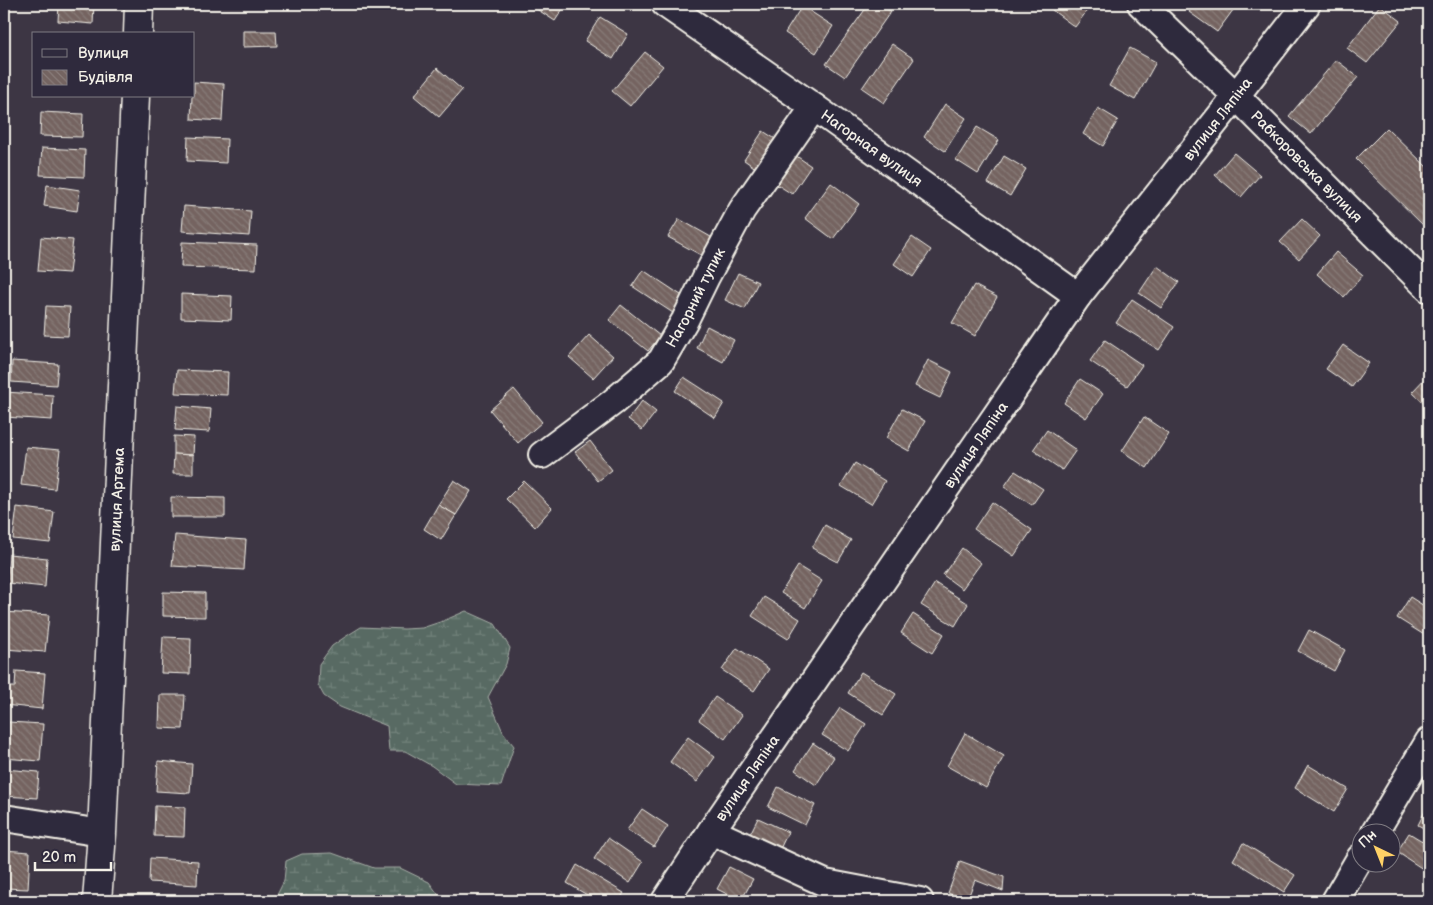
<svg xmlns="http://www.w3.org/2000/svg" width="1433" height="905" viewBox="0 0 1433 905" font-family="'Balsamiq Sans',sans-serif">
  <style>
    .wetland { fill: url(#wetland-marsh); stroke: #a6aea6 }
    .building { fill: url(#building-back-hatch); stroke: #f4f1e8 }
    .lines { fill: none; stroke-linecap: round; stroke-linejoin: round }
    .minor-casing { stroke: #f4f1e8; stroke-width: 30 }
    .tertiary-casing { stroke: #f4f1e8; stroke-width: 31 }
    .minor { stroke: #2f2a3d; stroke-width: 26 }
    .tertiary { stroke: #2f2a3d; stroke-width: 28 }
    .labels { text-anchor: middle; stroke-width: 4; stroke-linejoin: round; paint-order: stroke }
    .street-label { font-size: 15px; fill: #f4f1e8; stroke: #2f2a3d }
  </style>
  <defs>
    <pattern id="wetland-marsh" width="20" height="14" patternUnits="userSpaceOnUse" patternTransform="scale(1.25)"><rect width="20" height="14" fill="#596b64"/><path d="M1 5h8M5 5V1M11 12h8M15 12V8" fill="none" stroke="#71817a"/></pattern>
    <pattern id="building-back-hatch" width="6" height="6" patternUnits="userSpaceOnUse" patternTransform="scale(1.25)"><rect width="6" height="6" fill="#746461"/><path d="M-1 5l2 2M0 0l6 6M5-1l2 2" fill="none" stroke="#887b78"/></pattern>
  </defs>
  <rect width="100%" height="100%" fill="#3d3644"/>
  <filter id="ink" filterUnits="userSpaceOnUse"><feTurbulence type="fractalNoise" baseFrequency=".02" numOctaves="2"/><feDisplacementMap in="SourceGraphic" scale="10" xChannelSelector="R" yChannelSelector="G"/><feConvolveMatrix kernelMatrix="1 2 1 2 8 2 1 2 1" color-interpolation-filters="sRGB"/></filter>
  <g filter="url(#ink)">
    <g class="wetland">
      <polygon points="466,611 495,624 510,648 506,664 488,697 503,732 514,746 501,786 456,784 432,766 405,751 389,751 387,726 340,707 324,696 318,685 319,664 332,646 345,637 361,627 404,629 422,628 443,621"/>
      <polygon points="332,853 374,868 400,868 429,882 443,901 274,901 284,881 286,861 302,854"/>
    </g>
    <g class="building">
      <polygon points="59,4 94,4 93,24 58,21"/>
      <polygon points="529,4 566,4 555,21"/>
      <polygon points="869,4 880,4 891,11 845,77 826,64"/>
      <polygon points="1057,4 1092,4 1075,27 1052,10"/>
      <polygon points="1195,4 1233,4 1236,6 1217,32 1189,12"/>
      <polygon points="1380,5 1401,21 1367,63 1347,48"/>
      <polygon points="802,6 833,26 816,53 785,33"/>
      <polygon points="600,17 628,34 613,59 585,41"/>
      <polygon points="243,31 276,31 277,46 243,47"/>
      <polygon points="892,44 914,59 884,103 862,88"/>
      <polygon points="1130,48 1156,62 1135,100 1109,86"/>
      <polygon points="645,52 663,66 630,106 612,91"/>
      <polygon points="1336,60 1358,77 1311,134 1289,116"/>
      <polygon points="437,68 462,90 439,117 414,96"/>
      <polygon points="194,82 224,84 222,121 191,119 192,96 194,96"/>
      <polygon points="945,104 966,118 945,151 924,137"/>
      <polygon points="1098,108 1118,120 1103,146 1083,134"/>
      <polygon points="41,112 83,114 82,137 40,136"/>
      <polygon points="977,127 999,140 978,174 956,160"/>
      <polygon points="1387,128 1429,169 1429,231 1356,159"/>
      <polygon points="763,131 780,142 760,171 744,160"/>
      <polygon points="188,137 227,139 226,163 187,161"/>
      <polygon points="42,148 85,150 84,177 40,175"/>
      <polygon points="792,153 811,166 792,194 773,182"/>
      <polygon points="1234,153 1260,175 1241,197 1215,175"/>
      <polygon points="1004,156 1026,169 1010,196 988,183"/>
      <polygon points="831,183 859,204 833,239 805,218"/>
      <polygon points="47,185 80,190 77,211 44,206"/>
      <polygon points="184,206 251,211 249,236 182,231"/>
      <polygon points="679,219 718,241 708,259 668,237"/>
      <polygon points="1302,219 1320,236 1299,259 1280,242"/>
      <polygon points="41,237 73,240 69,273 38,271"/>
      <polygon points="912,237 931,250 913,277 894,264"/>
      <polygon points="182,242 257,245 256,269 181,267"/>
      <polygon points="1336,252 1363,275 1344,297 1317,274"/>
      <polygon points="1157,266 1179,282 1161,308 1139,293"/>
      <polygon points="643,270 687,299 676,315 632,286"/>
      <polygon points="738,273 758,282 745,309 725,300"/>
      <polygon points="974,285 997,297 975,336 952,323"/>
      <polygon points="181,294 232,296 231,320 181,318"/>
      <polygon points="1132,299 1174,327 1159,350 1116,323"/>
      <polygon points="621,305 660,336 648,351 609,320"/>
      <polygon points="46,306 70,307 68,336 44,335"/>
      <polygon points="707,326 734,340 723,362 697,348"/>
      <polygon points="589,335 613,356 593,378 569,357"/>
      <polygon points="1105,340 1142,365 1127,386 1090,361"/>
      <polygon points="1343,345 1369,363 1352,387 1326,369"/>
      <polygon points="928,360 952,372 940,398 915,386"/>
      <polygon points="12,361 58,364 56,385 11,382"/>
      <polygon points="177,370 228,372 227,395 175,393"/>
      <polygon points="1429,374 1429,408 1412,392"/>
      <polygon points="684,377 724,403 715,418 675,391"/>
      <polygon points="1080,379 1103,394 1086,418 1064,403"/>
      <polygon points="514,389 542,422 518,443 490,410"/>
      <polygon points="4,392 53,395 52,420 4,417"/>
      <polygon points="642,401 656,412 642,430 628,419"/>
      <polygon points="177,406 211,409 209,432 175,430"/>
      <polygon points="902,409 925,421 909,451 886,438"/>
      <polygon points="1144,417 1169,434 1147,468 1122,451"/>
      <polygon points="1047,430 1076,450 1062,470 1033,450"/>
      <polygon points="174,436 194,437 193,455 174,454"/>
      <polygon points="590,441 612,470 598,481 575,452"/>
      <polygon points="26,447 60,450 55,489 21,485"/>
      <polygon points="174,454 193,455 193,474 173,474"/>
      <polygon points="855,463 885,481 871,504 841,486"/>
      <polygon points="1015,471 1043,489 1032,505 1004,487"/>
      <polygon points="454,480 471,491 456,515 438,505"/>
      <polygon points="524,481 552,508 535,527 506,499"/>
      <polygon points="171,497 225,498 225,517 171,517"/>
      <polygon points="992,502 1032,530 1014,556 974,529"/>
      <polygon points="438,505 456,515 441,540 424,529"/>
      <polygon points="17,507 54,512 50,543 13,539"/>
      <polygon points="825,525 851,540 838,562 812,548"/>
      <polygon points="175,535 246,540 244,570 172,566"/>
      <polygon points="962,548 981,563 962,589 943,575"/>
      <polygon points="9,554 47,558 45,587 7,583"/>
      <polygon points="798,566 822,581 805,608 781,593"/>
      <polygon points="935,583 968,604 955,626 921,605"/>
      <polygon points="163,592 205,593 205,617 163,616"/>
      <polygon points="764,597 800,619 788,639 752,616"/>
      <polygon points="1410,597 1429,609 1429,638 1397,618"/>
      <polygon points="4,612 49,615 45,652 4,649"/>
      <polygon points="913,614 944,634 932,653 901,633"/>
      <polygon points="1309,630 1345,650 1334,671 1298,651"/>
      <polygon points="163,637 191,638 190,674 161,673"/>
      <polygon points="737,648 769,669 754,691 722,670"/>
      <polygon points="16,671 45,673 42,709 4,705 4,687 15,687"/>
      <polygon points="861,672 896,694 883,715 848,693"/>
      <polygon points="160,695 185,695 183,729 159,728"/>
      <polygon points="715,697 742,715 725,739 699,720"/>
      <polygon points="840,708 866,724 848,751 822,735"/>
      <polygon points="8,722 43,724 40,761 4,758 4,740 7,740"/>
      <polygon points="965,733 1004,756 986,788 947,766"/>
      <polygon points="688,737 715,757 697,782 670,762"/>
      <polygon points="813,743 834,757 816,785 795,770"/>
      <polygon points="158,761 192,764 190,793 156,791"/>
      <polygon points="1308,765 1348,789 1334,812 1295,788"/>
      <polygon points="4,769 39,772 37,798 4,796"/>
      <polygon points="778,787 815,805 805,825 768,807"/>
      <polygon points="1429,803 1429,831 1418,825"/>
      <polygon points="155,806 185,807 184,837 154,836"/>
      <polygon points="642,809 668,826 654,847 627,830"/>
      <polygon points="758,818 788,832 779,851 749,836"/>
      <polygon points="1409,833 1429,845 1429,873 1397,852"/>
      <polygon points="608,838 643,862 630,883 594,859"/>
      <polygon points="1243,843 1295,875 1284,892 1233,860"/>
      <polygon points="4,850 30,852 28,889 4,888"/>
      <polygon points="150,858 198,861 197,885 149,882"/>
      <polygon points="960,861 1004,877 1003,891 975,880 967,900 948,893"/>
      <polygon points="577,865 624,893 619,901 597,901 567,883"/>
      <polygon points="729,867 753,879 741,901 717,889"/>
      <polygon points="4,896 21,897 21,901 4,901"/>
    </g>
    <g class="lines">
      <g class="minor-casing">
        <g id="minor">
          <path id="s1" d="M665,4l149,103 264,189"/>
          <path id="s2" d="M1141,4l95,92 193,193"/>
          <path id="s3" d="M542,455l71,-53 48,-41 24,-41 21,-43 36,-67 72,-103"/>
          <polyline points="4,818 102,833"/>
          <polyline points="711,831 825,883 920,901"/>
          <polyline points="1375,832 1429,741"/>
          <path id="s4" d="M665,901l46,-70 367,-535 158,-200 71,-92"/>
          <polyline points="1335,901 1360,858"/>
        </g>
      </g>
      <g class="tertiary-casing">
        <g id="tertiary">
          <polyline points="138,34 139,4"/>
          <path id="s5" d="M97,901l5,-68 33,-737"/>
        </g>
      </g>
      <use href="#minor" class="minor"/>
      <use href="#tertiary" class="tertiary"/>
    </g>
  </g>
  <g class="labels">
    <g class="street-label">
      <text dy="5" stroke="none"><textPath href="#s4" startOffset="958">вулиця Ляпіна</textPath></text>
      <text dy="5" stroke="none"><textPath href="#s1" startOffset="252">Нагорная вулиця</textPath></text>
      <text dy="5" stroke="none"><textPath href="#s2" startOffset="232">Рабкоровська вулиця</textPath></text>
      <text dy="5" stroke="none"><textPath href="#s3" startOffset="224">Нагорний тупик</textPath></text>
      <text dy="5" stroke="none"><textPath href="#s4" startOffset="552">вулиця Ляпіна</textPath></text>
      <text dy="5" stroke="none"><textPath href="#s5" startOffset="402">вулиця Артема</textPath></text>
      <text dy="5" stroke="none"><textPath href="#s4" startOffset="148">вулиця Ляпіна</textPath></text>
    </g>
  </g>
  <rect width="1433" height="905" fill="none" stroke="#2f2a3d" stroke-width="20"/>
  <rect x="10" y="10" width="1413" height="885" fill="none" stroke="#f4f1e8" stroke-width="2" filter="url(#ink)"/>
  <rect x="32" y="32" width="162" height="65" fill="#2f2a3d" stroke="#7e7a81"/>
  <rect x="42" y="49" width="25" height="8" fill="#2f2a3d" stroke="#7e7a81"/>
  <text x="78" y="58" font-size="15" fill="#f4f1e8">Вулиця</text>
  <rect x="42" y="70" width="25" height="15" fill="url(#building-back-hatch)" stroke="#7e7a81"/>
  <text x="78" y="82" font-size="15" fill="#f4f1e8">Будівля</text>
  <g transform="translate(1376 848) rotate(317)"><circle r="24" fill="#2f2a3d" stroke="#7e7a81"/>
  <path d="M0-4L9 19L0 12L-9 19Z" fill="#ffd166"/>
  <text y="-8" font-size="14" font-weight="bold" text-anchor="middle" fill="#f4f1e8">Пн</text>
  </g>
  <path d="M35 862v8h76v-8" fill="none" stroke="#f4f1e8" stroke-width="2.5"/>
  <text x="42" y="862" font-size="15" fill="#f4f1e8" stroke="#2f2a3d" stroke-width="4" paint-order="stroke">20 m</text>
</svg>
